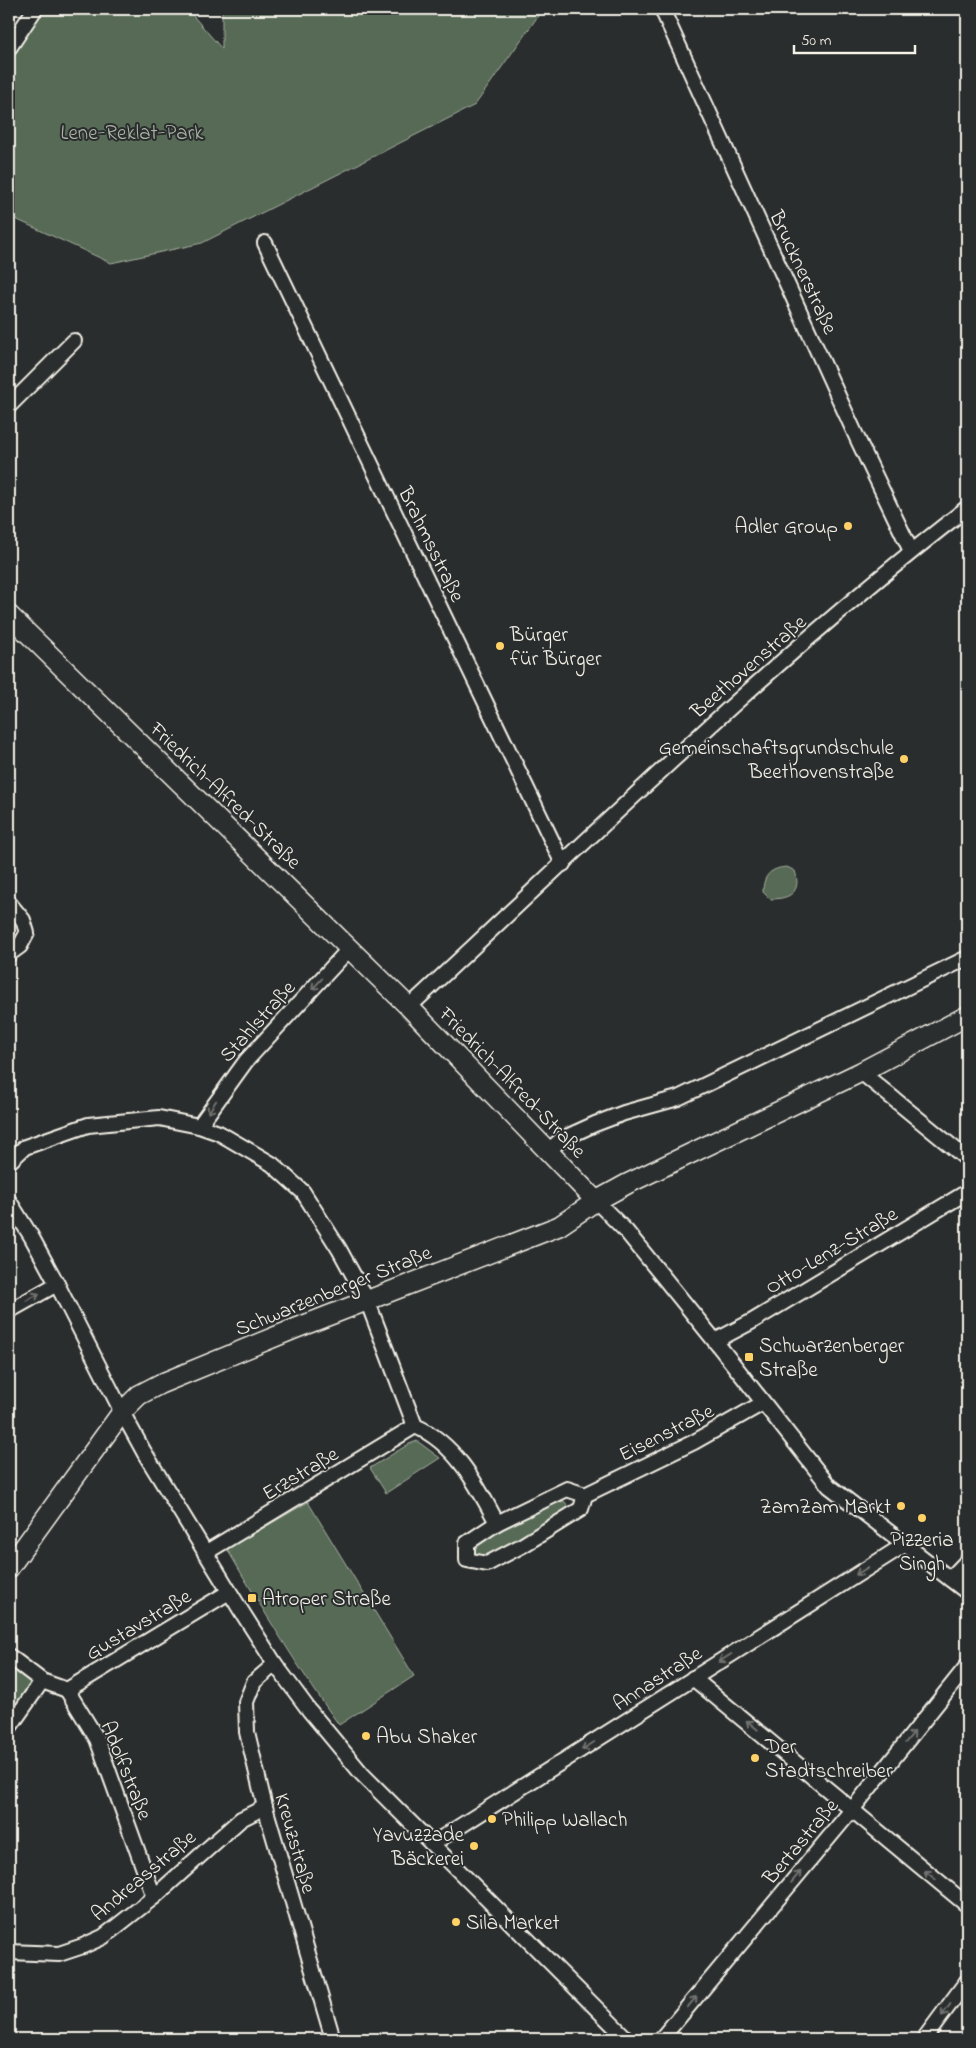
<svg xmlns="http://www.w3.org/2000/svg" width="976" height="2048" viewBox="0 0 976 2048" font-family="'Indie Flower',sans-serif">
  <style>
    .green { fill: #576b56; stroke: #a6ae9f }
    .lines { fill: none; stroke-linecap: round; stroke-linejoin: round }
    .street-casing { stroke: #f4f1e8; stroke-width: 18 }
    .secondary-casing { stroke: #f4f1e8; stroke-width: 22 }
    .street { stroke: #2a2d2e; stroke-width: 14 }
    .secondary { stroke: #2a2d2e; stroke-width: 19 }
    .oneway { stroke: #71726f }
    .poi-dot { fill: #ffd166; stroke: #2a2d2e; stroke-width: 2 }
    .labels { text-anchor: middle; stroke-width: 4; stroke-linejoin: round; paint-order: stroke }
    .park-label { font-size: 21px; fill: #adb5a6; stroke: #2a2d2e }
    .street-label { font-size: 21px; fill: #f4f1e8; stroke: #2a2d2e }
    .poi-label { font-size: 21px; fill: #f4f1e8; stroke: #2a2d2e; text-anchor: start }
  </style>
  <rect width="100%" height="100%" fill="#2a2d2e"/>
  <filter id="ink" filterUnits="userSpaceOnUse"><feTurbulence type="fractalNoise" baseFrequency=".02" numOctaves="2"/><feDisplacementMap in="SourceGraphic" scale="10" xChannelSelector="R" yChannelSelector="G"/><feConvolveMatrix kernelMatrix="1 2 1 2 8 2 1 2 1" color-interpolation-filters="sRGB"/></filter>
  <g filter="url(#ink)">
    <g class="green">
      <polygon points="39,9 187,9 222,49 222,9 543,9 475,105 202,243 111,263 9,216 9,52"/>
      <path d="M787,867l8,4c7,22 -6,28 -25,28l-7,-7c0,-17 8,-24 24,-25z"/>
      <polygon points="417,1441 440,1458 386,1493 370,1468 409,1444"/>
      <polygon points="564,1501 569,1507 570,1511 489,1557 475,1556 474,1548 477,1543 551,1505"/>
      <path d="M308,1502l106,174 -75,49c-41,-57 -77,-116 -112,-176z"/>
      <polygon points="9,1666 28,1680 31,1685 9,1718"/>
    </g>
    <g class="lines">
      <g class="street-casing">
        <g id="street">
          <polyline points="662,9 858,440 911,551"/>
          <polyline points="9,48 35,9"/>
          <polyline points="265,243 563,864"/>
          <polyline points="9,406 74,341"/>
          <polyline points="9,903 23,920 27,933 20,946 9,954"/>
          <path d="M409,1007c183,-170 361,-347 558,-499"/>
          <polyline points="861,1072 967,1159"/>
          <polyline points="199,1126 246,1061 350,948"/>
          <polyline points="549,1150 562,1139 595,1124 624,1113 678,1098 967,958"/>
          <path d="M9,1162l16,-15 63,-22 71,-7 40,8 20,7 53,31 31,28 36,57 28,51 48,126c41,17 63,61 82,97"/>
          <polyline points="9,1201 31,1236 57,1284 122,1412 144,1452 240,1609 275,1664 309,1710 362,1774 627,2039"/>
          <polyline points="596,1201 626,1231 715,1341 829,1486 967,1592"/>
          <polyline points="9,1311 57,1284"/>
          <polyline points="715,1341 751,1322 967,1192"/>
          <polyline points="585,1495 581,1509 523,1545 487,1564 467,1560 467,1543 497,1523 567,1489 585,1495 694,1442 763,1403"/>
          <polyline points="205,1553 415,1426"/>
          <polyline points="950,1579 967,1561"/>
          <polyline points="9,1656 42,1681 67,1690"/>
          <polyline points="275,1664 254,1682 246,1702 247,1732 265,1807 333,2039"/>
          <polyline points="693,1678 967,1905"/>
          <polyline points="67,1690 97,1739 154,1897"/>
          <polyline points="67,1690 229,1592"/>
          <polyline points="9,1728 42,1681"/>
          <polyline points="432,1844 904,1545"/>
          <polyline points="9,1952 59,1954 83,1946 103,1937 154,1897 241,1819 265,1807"/>
          <polyline points="661,2039 851,1811 967,1666"/>
          <polyline points="924,2039 967,1981"/>
        </g>
      </g>
      <g class="secondary-casing">
        <g id="secondary">
          <polyline points="9,615 409,1007 596,1201"/>
          <polyline points="9,1568 122,1412 139,1395 160,1384 294,1329 559,1226 596,1201 627,1184 861,1072 967,1016"/>
        </g>
      </g>
      <use href="#street" class="street"/>
      <use href="#secondary" class="secondary"/>
    </g>
    <defs><path id="oneway-shaft" d="M-6 0H5M1.5-3L5.5 0L1.5 3" fill="none" stroke-width="1.6" stroke-linecap="round" stroke-linejoin="round" transform="scale(1.25)"/></defs>
    <g class="oneway">
      <use href="#oneway-shaft" transform="translate(317 984) rotate(133)"/>
      <use href="#oneway-shaft" transform="translate(212 1107) rotate(123)"/>
      <use href="#oneway-shaft" transform="translate(33 1297) rotate(-28)"/>
      <use href="#oneway-shaft" transform="translate(862 1571) rotate(148)"/>
      <use href="#oneway-shaft" transform="translate(725 1658) rotate(148)"/>
      <use href="#oneway-shaft" transform="translate(752 1725) rotate(-141)"/>
      <use href="#oneway-shaft" transform="translate(910 1737) rotate(-51)"/>
      <use href="#oneway-shaft" transform="translate(588 1746) rotate(148)"/>
      <use href="#oneway-shaft" transform="translate(930 1875) rotate(-141)"/>
      <use href="#oneway-shaft" transform="translate(796 1877) rotate(-50)"/>
      <use href="#oneway-shaft" transform="translate(692 2002) rotate(-50)"/>
      <use href="#oneway-shaft" transform="translate(946 2010) rotate(127)"/>
    </g>
  </g>
  <g class="poi-dot">
    <circle cx="848" cy="526" r="5"/>
    <circle cx="500" cy="646" r="5"/>
    <circle cx="904" cy="759" r="5"/>
    <rect x="744" y="1352" width="10" height="10" rx="2.5"/>
    <circle cx="901" cy="1506" r="5"/>
    <circle cx="922" cy="1518" r="5"/>
    <rect x="247" y="1593" width="10" height="10" rx="2.5"/>
    <circle cx="366" cy="1736" r="5"/>
    <circle cx="755" cy="1758" r="5"/>
    <circle cx="492" cy="1819" r="5"/>
    <circle cx="474" cy="1846" r="5"/>
    <circle cx="456" cy="1922" r="5"/>
  </g>
  <g class="labels">
    <g class="park-label">
      <text x="132" y="139">Lene-Reklat-Park</text>
    </g>
    <g class="street-label">
      <text transform="translate(804 272) rotate(65)" y="7">Brucknerstraße</text>
      <text transform="translate(432 544) rotate(64)" y="7">Brahmsstraße</text>
      <text transform="translate(748 666) rotate(-41)" y="7">Beethovenstraße</text>
      <text transform="translate(226 795) rotate(44)" y="7">Friedrich-Alfred-Straße</text>
      <text transform="translate(257 1021) rotate(-48)" y="7">Stahlstraße</text>
      <text transform="translate(513 1082) rotate(46)" y="7">Friedrich-Alfred-Straße</text>
      <text transform="translate(831 1250) rotate(-31)" y="7">Otto-Lenz-Straße</text>
      <text transform="translate(333 1290) rotate(-22)" y="7">Schwarzenberger Straße</text>
      <text transform="translate(666 1432) rotate(-27)" y="7">Eisenstraße</text>
      <text transform="translate(300 1473) rotate(-31)" y="7">Erzstraße</text>
      <text transform="translate(138 1624) rotate(-31)" y="7">Gustavstraße</text>
      <text transform="translate(657 1678) rotate(-33)" y="7">Annastraße</text>
      <text transform="translate(127 1770) rotate(68)" y="7">Adolfstraße</text>
      <text transform="translate(800 1841) rotate(-50)" y="7">Bertastraße</text>
      <text transform="translate(296 1843) rotate(74)" y="7">Kreuzstraße</text>
      <text transform="translate(143 1875) rotate(-40)" y="7">Andreasstraße</text>
    </g>
    <g class="poi-label">
      <text x="838" y="533" text-anchor="end">Adler Group</text>
      <text x="510" y="641">Bürger<tspan x="510" dy="24">für Bürger</tspan></text>
      <text x="894" y="754" text-anchor="end">Gemeinschaftsgrundschule<tspan x="894" dy="24">Beethovenstraße</tspan></text>
      <text x="759" y="1352">Schwarzenberger<tspan x="759" dy="24">Straße</tspan></text>
      <text x="891" y="1513" text-anchor="end">ZamZam Markt</text>
      <text x="922" y="1546" text-anchor="middle">Pizzeria<tspan x="922" dy="24">Singh</tspan></text>
      <text x="262" y="1605">Atroper Straße</text>
      <text x="376" y="1743">Abu Shaker</text>
      <text x="765" y="1753">Der<tspan x="765" dy="24">Stadtschreiber</tspan></text>
      <text x="502" y="1826">Philipp Wallach</text>
      <text x="464" y="1841" text-anchor="end">Yavuzzade<tspan x="464" dy="24">Bäckerei</tspan></text>
      <text x="466" y="1929">Sila Market</text>
    </g>
  </g>
  <rect width="976" height="2048" fill="none" stroke="#2a2d2e" stroke-width="30"/>
  <rect x="15" y="15" width="946" height="2018" fill="none" stroke="#f4f1e8" stroke-width="2" filter="url(#ink)"/>
  <path d="M794 45v8h121v-8" fill="none" stroke="#f4f1e8" stroke-width="2.5"/>
  <text x="801" y="45" font-size="15" fill="#f4f1e8" stroke="#2a2d2e" stroke-width="4" paint-order="stroke">50 m</text>
</svg>
